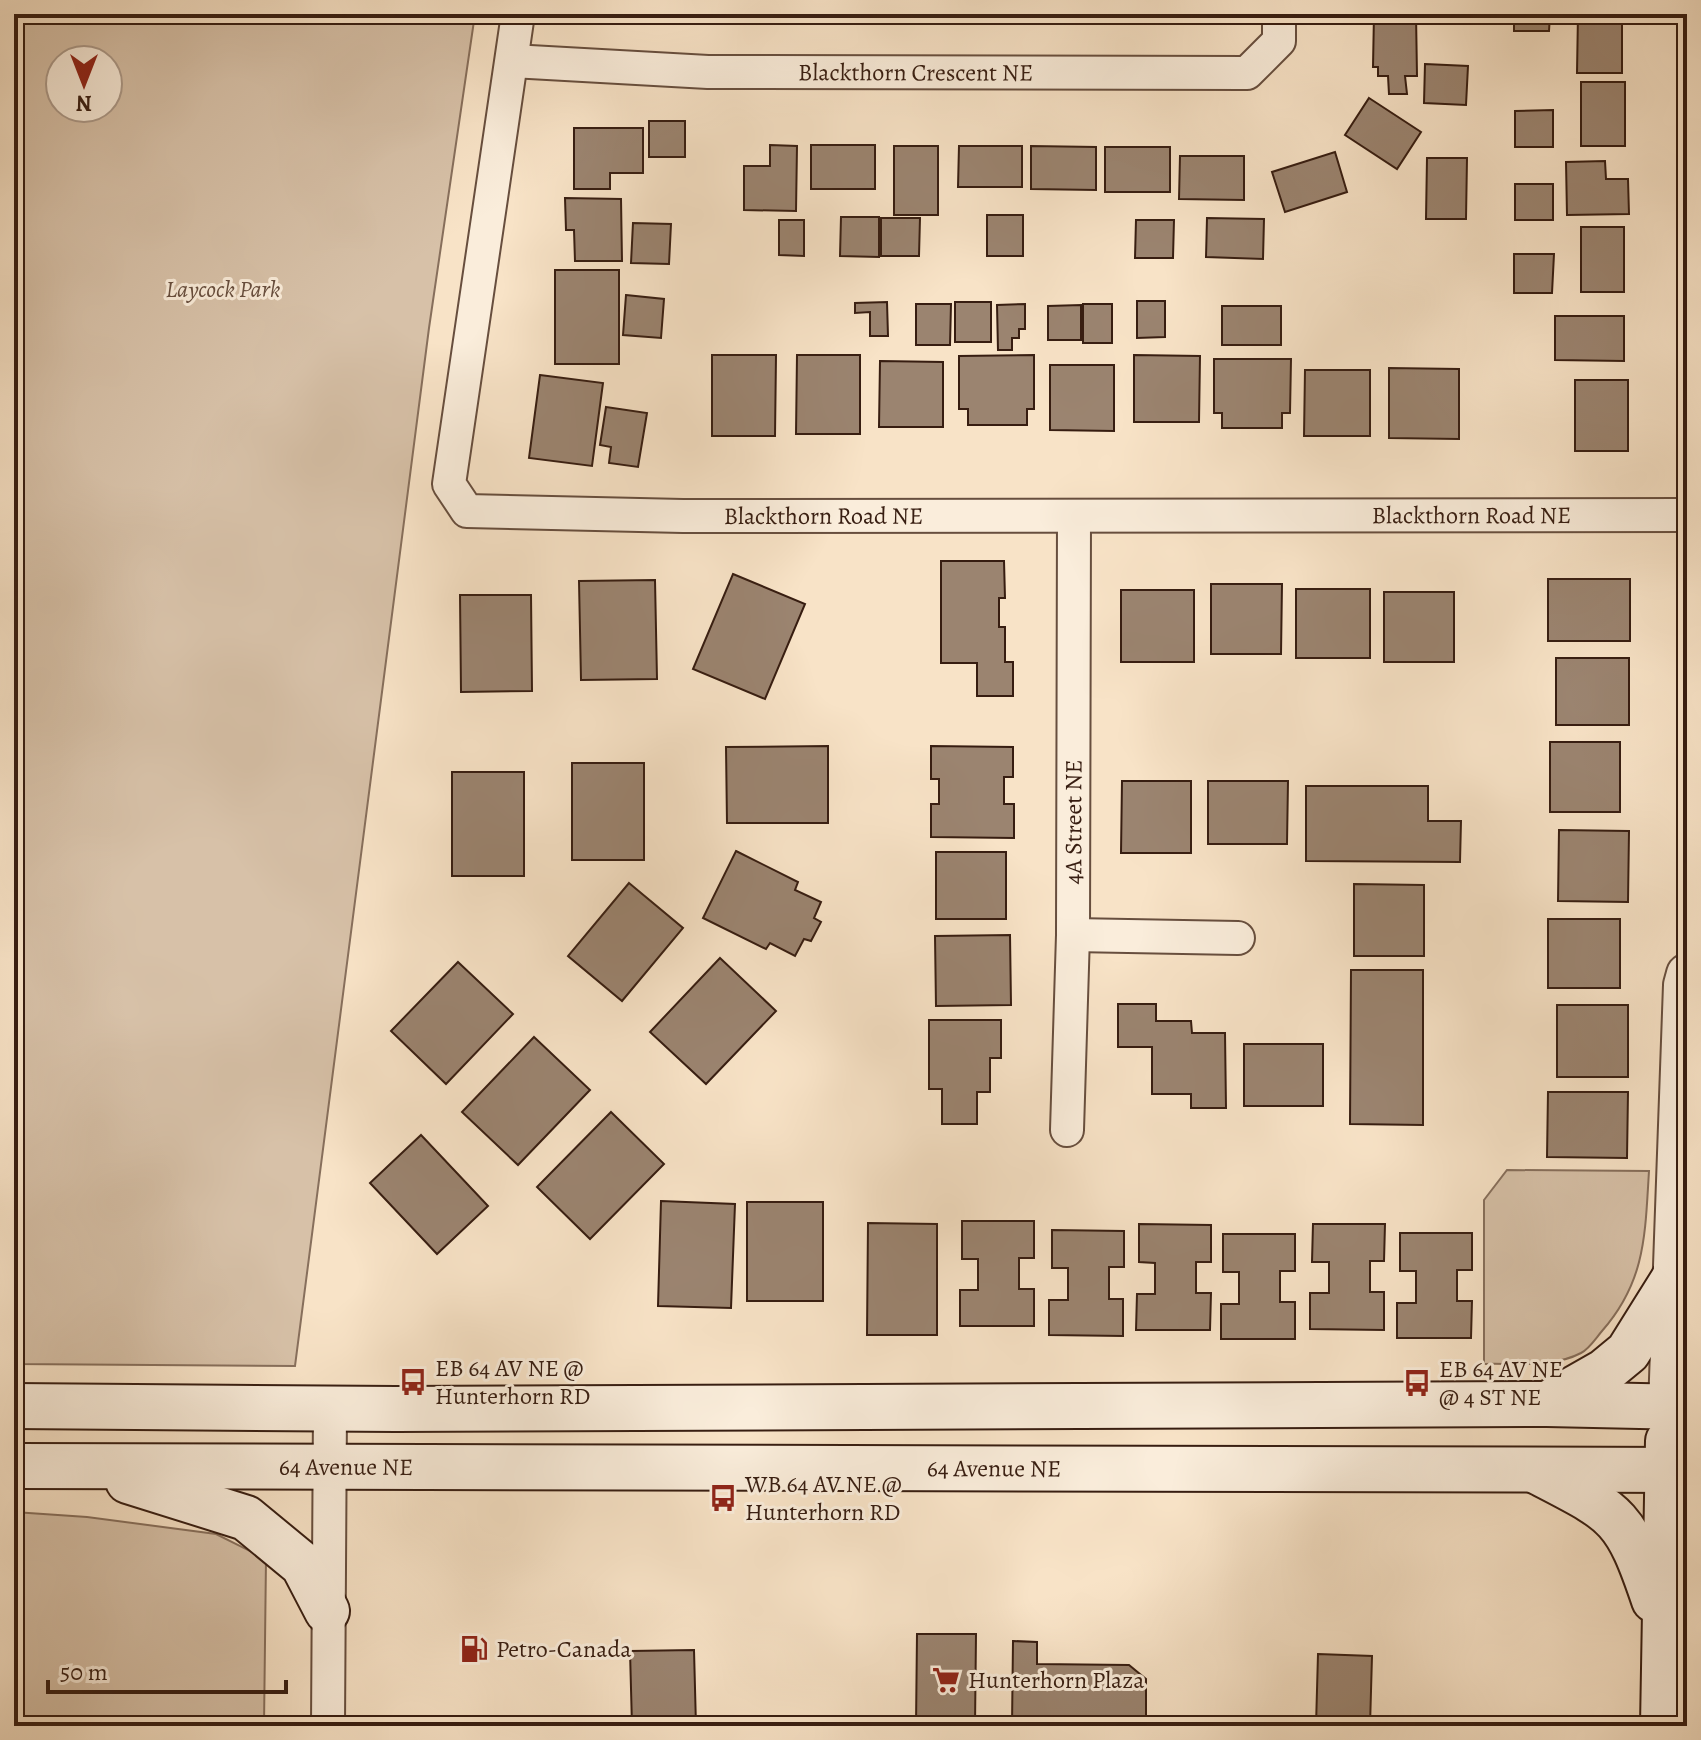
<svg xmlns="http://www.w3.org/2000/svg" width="1701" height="1740" viewBox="0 0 1701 1740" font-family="Alegreya,serif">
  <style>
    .green { fill: #d7c1a8; stroke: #876f5c; stroke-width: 2; fill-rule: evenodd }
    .building { fill: #9b8470; stroke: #371d11; stroke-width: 2 }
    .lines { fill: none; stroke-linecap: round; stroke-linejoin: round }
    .minor-casing { stroke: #674e3e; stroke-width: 36 }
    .tertiary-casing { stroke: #674e3e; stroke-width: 44 }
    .secondary-casing { stroke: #371d11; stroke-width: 48 }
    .minor { stroke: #faeddb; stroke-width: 32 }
    .tertiary { stroke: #faeddb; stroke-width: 40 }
    .secondary { stroke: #faeddb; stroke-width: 44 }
    .labels { text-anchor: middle; stroke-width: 6; stroke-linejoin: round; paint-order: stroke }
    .street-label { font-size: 24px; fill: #371d11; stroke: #faeddb }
    .park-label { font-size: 24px; font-style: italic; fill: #674e3e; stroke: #faeddb }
    .poi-label { font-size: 24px; fill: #371d11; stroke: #faeddb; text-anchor: start }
  </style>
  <rect width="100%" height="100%" fill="#f8e3c7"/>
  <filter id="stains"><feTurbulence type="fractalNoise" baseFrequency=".0025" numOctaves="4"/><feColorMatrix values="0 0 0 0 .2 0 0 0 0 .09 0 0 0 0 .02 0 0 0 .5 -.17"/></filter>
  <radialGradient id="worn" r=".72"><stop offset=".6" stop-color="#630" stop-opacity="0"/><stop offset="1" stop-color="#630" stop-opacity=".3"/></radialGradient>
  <g class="green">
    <path d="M14,14h461l-46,314 -134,1038 -281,-2zM60,60h48v48h-48z"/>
    <path d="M1507,1170l142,1c-4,63 -3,110 -47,160 -6,7 -13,18 -21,22 -28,15 -67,10 -97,11v-164z"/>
    <polygon points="14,1512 87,1517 216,1534 266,1559 264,1726 14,1726"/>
  </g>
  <g class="building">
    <rect x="592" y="14" width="49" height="9"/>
    <polygon points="1374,14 1416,14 1417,76 1405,76 1407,94 1389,94 1388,76 1378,76 1378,67 1373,67"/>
    <polygon points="1514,14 1550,14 1549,31 1514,31"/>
    <polygon points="1578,14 1622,14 1622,73 1577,73"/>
    <polygon points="1425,64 1468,66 1466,105 1424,103"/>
    <rect x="1581" y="82" width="44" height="64"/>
    <polygon points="1369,98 1421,132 1397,169 1345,135"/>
    <polygon points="1553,110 1553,147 1515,147 1515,111"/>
    <rect x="649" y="121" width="36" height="36"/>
    <polygon points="574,128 643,128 643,173 610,173 610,189 574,189"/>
    <polygon points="770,145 797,146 796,211 744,210 744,166 770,166"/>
    <rect x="811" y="145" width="64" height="44"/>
    <rect x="894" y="146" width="44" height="69"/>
    <polygon points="959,146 1022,146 1022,187 958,187"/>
    <polygon points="1031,146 1096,147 1096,190 1031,189"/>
    <rect x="1105" y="147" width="65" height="45"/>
    <polygon points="1335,152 1347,192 1285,212 1272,172"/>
    <polygon points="1180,156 1244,156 1244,200 1179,199"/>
    <polygon points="1427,158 1467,158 1466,219 1426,219"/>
    <polygon points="1605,161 1606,179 1628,179 1629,214 1567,215 1566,162"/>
    <rect x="1515" y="184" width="38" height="36"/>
    <polygon points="565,198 621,199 622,261 575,261 574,230 566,230"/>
    <rect x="987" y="215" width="36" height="41"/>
    <polygon points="841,217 879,217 879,257 840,256"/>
    <polygon points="881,218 920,218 919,256 881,256"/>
    <polygon points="1207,218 1264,219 1263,259 1206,257"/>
    <polygon points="779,220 804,220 804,256 779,255"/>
    <polygon points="1136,220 1174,220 1173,258 1135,258"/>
    <polygon points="633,223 671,224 669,264 631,263"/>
    <rect x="1581" y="227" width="43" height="65"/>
    <polygon points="1514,254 1554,254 1552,293 1514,293"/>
    <rect x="555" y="270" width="64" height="94"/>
    <polygon points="626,295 664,299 661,338 623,335"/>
    <polygon points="1137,301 1165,301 1165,337 1137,338"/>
    <polygon points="887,302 888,336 870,336 870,312 855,313 855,303"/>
    <rect x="955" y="302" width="36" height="40"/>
    <polygon points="916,304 951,304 950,345 916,345"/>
    <polygon points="1025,304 1025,329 1019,329 1019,338 1012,338 1012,350 998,350 997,305"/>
    <rect x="1083" y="304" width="29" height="39"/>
    <polygon points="1081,305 1081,340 1048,340 1048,306"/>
    <rect x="1222" y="306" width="59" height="39"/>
    <polygon points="1555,316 1624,316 1624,361 1555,360"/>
    <polygon points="712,355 776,355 775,436 712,436"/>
    <polygon points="797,355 860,355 860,434 796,434"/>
    <polygon points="1034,355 1034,409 1027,409 1027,425 968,425 968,409 959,409 959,356"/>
    <polygon points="1134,355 1200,356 1199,422 1134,422"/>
    <polygon points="1214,359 1291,359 1290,413 1282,413 1282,428 1222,428 1222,413 1214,413"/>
    <polygon points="880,361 943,362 943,427 879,427"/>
    <polygon points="1050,365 1114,365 1114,431 1050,430"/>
    <polygon points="1389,368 1459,369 1459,439 1389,438"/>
    <polygon points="1305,370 1370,370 1370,436 1304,436"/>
    <polygon points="540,375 603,383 592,466 529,458"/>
    <rect x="1575" y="380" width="53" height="71"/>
    <polygon points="606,407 647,413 638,467 609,463 611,447 600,445"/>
    <polygon points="941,561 1004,561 1005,598 999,598 999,627 1005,627 1005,662 1013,662 1013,696 977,696 977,663 941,663"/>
    <polygon points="733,574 805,604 765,699 693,669"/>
    <rect x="1548" y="579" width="82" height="62"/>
    <polygon points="655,580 657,679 581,680 579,581"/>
    <polygon points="1211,584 1282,584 1281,654 1211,654"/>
    <rect x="1296" y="589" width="74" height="69"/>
    <rect x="1121" y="590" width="73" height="72"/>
    <rect x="1384" y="592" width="70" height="70"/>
    <polygon points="460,595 531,595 532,691 461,692"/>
    <rect x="1556" y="658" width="73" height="67"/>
    <rect x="1550" y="742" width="70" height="70"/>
    <polygon points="828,746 828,823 727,823 726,747"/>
    <polygon points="931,746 1013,747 1013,777 1004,777 1004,804 1014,804 1014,838 931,837 931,804 939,804 939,779 931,779"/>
    <rect x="572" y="763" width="72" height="97"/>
    <rect x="452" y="772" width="72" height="104"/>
    <polygon points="1122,781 1191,781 1191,853 1121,853"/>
    <polygon points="1208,781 1288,781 1287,844 1208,844"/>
    <polygon points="1306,786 1428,786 1428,821 1461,821 1460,862 1306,861"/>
    <polygon points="1559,830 1629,831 1628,902 1558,901"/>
    <polygon points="736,851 798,882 795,890 821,902 814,918 821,922 811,941 804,939 795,956 770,943 766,949 703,918"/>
    <rect x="936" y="852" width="70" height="67"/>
    <polygon points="629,883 683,928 622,1001 568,956"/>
    <polygon points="1354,884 1424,885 1424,956 1354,956"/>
    <rect x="1548" y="919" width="72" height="69"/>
    <polygon points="1010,935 1011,1005 936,1006 935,936"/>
    <polygon points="720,958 776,1011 706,1084 650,1032"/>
    <polygon points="458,962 513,1014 446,1084 391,1031"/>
    <polygon points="1351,970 1423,970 1423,1125 1350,1124"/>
    <polygon points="1118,1004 1156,1004 1156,1021 1191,1021 1192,1033 1225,1033 1226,1108 1191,1108 1191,1094 1152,1094 1152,1047 1118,1047"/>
    <rect x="1557" y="1005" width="71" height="72"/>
    <polygon points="929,1020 1001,1020 1001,1058 990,1058 990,1092 977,1092 977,1124 942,1124 942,1089 929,1089"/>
    <polygon points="534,1037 590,1090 518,1165 462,1112"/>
    <rect x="1244" y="1044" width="79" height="62"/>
    <polygon points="1548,1092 1628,1092 1627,1158 1547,1157"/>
    <polygon points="611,1112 664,1164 590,1239 537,1187"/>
    <polygon points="421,1135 488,1206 437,1254 370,1183"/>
    <polygon points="661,1201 735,1204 731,1308 658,1306"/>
    <rect x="747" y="1202" width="76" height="99"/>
    <polygon points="962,1221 1034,1221 1034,1258 1019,1258 1019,1289 1034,1289 1034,1326 960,1326 960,1290 978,1290 978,1259 962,1259"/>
    <polygon points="868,1223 937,1224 937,1335 867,1335"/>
    <polygon points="1139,1224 1211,1225 1211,1262 1196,1262 1196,1293 1211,1293 1210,1330 1136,1330 1137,1294 1155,1294 1155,1263 1139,1262"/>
    <polygon points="1313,1224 1385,1224 1384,1261 1370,1261 1370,1292 1384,1292 1384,1330 1310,1329 1310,1293 1329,1293 1329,1262 1312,1262"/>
    <polygon points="1052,1230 1124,1231 1124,1267 1109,1267 1109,1299 1123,1299 1123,1336 1049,1335 1049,1300 1068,1300 1068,1268 1052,1268"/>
    <polygon points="1400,1233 1472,1233 1472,1270 1457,1270 1457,1301 1472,1301 1471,1338 1397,1338 1397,1303 1416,1303 1416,1271 1400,1271"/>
    <polygon points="1223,1234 1295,1234 1295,1271 1280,1271 1280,1302 1295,1302 1295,1339 1221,1339 1221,1304 1239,1304 1239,1272 1223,1272"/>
    <polygon points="917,1634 976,1634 975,1726 916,1726"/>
    <polygon points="1013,1641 1037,1642 1037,1664 1129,1665 1146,1679 1146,1726 1012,1726"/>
    <polygon points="694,1650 696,1726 632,1726 630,1651"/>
    <polygon points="1318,1654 1372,1656 1370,1726 1316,1726"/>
  </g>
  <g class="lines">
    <g class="minor-casing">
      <g id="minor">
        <path id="s1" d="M518,14l-69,470 18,27 216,5 1004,-1"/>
        <path id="s2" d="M512,61l196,11 539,1 32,-32v-27"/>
        <polyline points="1073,935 1238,938"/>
        <path id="s3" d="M1067,1130l6,-195 1,-419"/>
        <polyline points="328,1726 330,1409"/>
      </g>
    </g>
    <g class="tertiary-casing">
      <polyline id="tertiary" points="1669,1407 1684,985 1687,974"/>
    </g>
    <g class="secondary-casing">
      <g id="secondary">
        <polyline points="1547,1404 1605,1371 1628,1352 1673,1280"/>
        <polyline points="14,1406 396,1409 1547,1404 1687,1407"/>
        <path id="s4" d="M14,1466l1673,4"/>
        <path d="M1538,1472c79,41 87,42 116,128"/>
        <polyline points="128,1481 246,1518 303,1565 327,1611"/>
        <polyline points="1663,1726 1668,1441"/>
      </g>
    </g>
    <use href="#minor" class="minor"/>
    <use href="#tertiary" class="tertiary"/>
    <use href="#secondary" class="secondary"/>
  </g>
  <defs>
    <g id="bus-bare" transform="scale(2.16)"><path d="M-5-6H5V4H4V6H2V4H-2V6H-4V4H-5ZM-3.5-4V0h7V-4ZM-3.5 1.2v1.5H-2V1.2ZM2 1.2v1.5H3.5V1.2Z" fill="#8f2418" stroke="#faeddb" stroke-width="2.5" paint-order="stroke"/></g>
    <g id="fuel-bare" transform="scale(2.16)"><path d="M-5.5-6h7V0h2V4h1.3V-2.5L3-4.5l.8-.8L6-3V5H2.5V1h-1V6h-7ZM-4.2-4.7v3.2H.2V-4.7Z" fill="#8f2418" stroke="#faeddb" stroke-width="2.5" paint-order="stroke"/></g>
    <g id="supermarket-bare" transform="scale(2.16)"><path d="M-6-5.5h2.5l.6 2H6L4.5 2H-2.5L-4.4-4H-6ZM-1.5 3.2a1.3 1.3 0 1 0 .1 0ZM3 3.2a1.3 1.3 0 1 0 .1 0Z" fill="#8f2418" stroke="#faeddb" stroke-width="2.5" paint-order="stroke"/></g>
  </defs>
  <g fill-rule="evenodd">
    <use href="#bus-bare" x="413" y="1382"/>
    <use href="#bus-bare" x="1417" y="1383"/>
    <use href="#bus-bare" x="723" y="1498"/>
    <use href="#fuel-bare" x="474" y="1649"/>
    <use href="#supermarket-bare" x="946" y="1680"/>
  </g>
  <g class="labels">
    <g class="street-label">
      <text dy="8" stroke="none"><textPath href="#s2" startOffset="404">Blackthorn Crescent NE</textPath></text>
      <text dy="8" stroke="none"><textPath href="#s1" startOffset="864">Blackthorn Road NE</textPath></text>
      <text dy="8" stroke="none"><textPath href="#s1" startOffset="1512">Blackthorn Road NE</textPath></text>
      <text dy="8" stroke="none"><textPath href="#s3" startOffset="308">4A Street NE</textPath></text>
      <text dy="8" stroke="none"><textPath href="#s4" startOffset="332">64 Avenue NE</textPath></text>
      <text dy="8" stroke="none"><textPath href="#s4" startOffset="980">64 Avenue NE</textPath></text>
    </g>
    <g class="park-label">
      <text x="223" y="297">Laycock Park</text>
    </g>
    <g class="poi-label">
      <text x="435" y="1376">EB 64 AV NE @<tspan x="435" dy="28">Hunterhorn RD</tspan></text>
      <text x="1439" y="1377">EB 64 AV NE<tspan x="1439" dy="28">@ 4 ST NE</tspan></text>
      <text x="745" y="1492">WB 64 AV NE @<tspan x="745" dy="28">Hunterhorn RD</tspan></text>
      <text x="496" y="1657">Petro-Canada</text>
      <text x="968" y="1688">Hunterhorn Plaza</text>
    </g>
  </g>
  <rect width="1701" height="1740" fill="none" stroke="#f8e3c7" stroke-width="48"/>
  <rect x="16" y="16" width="1669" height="1708" fill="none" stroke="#371d11" stroke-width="4"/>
  <rect x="24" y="24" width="1653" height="1692" fill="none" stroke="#371d11" stroke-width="2"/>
  <g transform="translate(84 84) rotate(180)"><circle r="38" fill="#faeddb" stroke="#ac9a8a" stroke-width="2"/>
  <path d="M0-6L14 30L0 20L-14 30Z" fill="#8f2418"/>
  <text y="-12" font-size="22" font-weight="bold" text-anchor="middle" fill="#371d11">N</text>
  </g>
  <path d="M48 1680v12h238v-12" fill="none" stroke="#371d11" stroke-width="4"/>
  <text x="60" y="1680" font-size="24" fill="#371d11" stroke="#faeddb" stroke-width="6" paint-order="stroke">50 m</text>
  <rect width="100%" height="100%" filter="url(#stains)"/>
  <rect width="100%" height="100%" fill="url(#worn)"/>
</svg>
